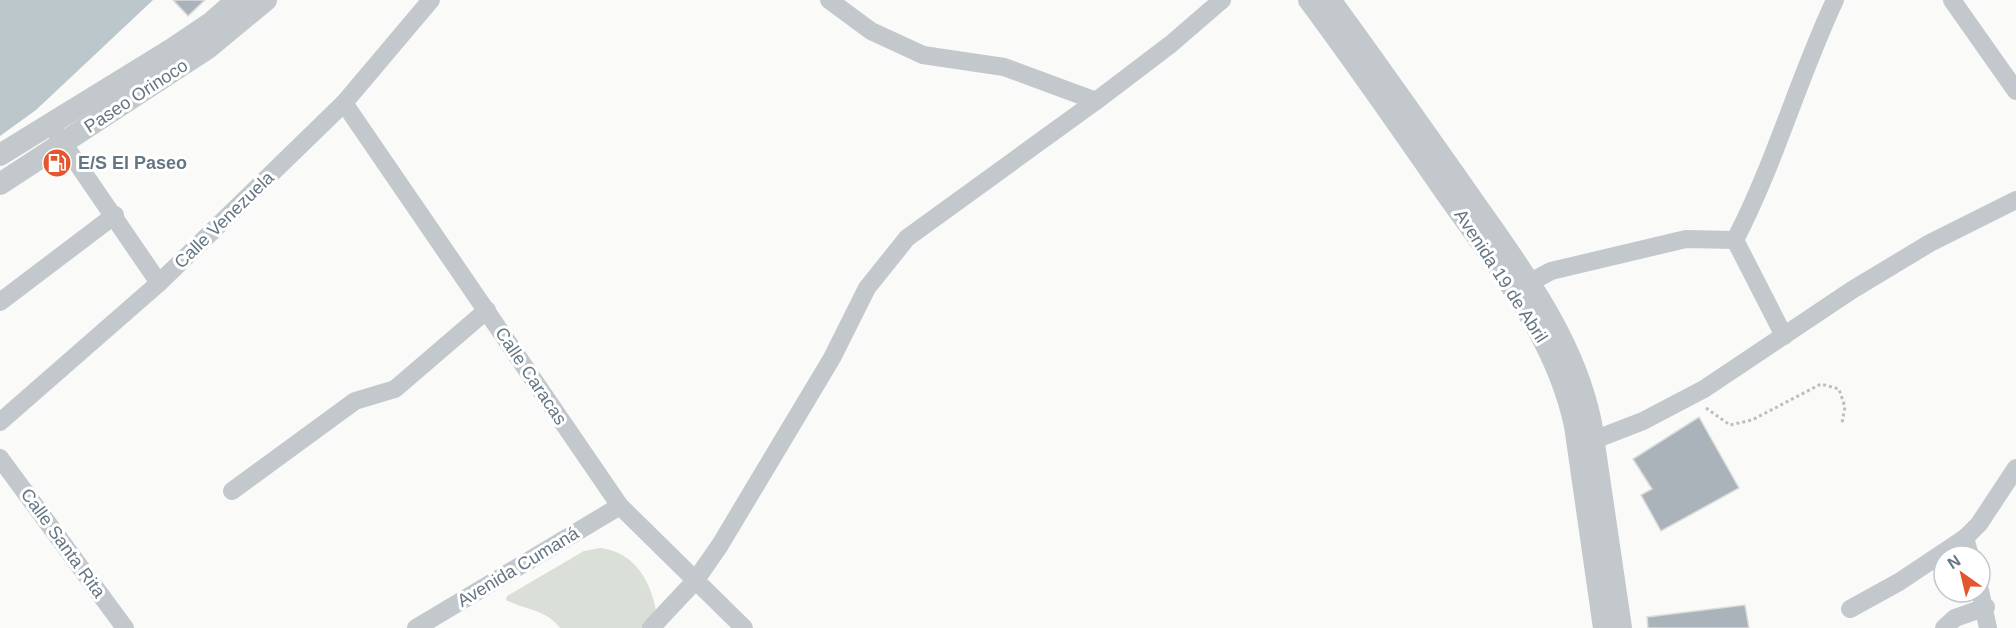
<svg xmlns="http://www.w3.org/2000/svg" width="2016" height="628" viewBox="0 0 2016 628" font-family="Arial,sans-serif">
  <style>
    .green { fill: #dadfd7 }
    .water { fill: #bbc7cb }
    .building { fill: #aab3b9; stroke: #dcdcda; stroke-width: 1.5 }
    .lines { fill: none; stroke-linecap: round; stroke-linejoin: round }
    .path { stroke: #bbbfc2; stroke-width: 3; stroke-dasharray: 3 3; stroke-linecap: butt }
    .minor { stroke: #c3c8cc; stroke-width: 18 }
    .tertiary { stroke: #c3c8cc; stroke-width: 22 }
    .labels { text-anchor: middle; stroke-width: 6; stroke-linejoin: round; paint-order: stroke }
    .street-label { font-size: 18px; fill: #657683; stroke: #fff }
    .poi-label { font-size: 18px; font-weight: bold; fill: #657683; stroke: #fff; text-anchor: start }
  </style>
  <rect width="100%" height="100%" fill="#fafaf8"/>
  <path class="green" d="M600,548c36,4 52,35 57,68l-11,12h-86c-14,-19 -35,-18 -54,-28l1,-4 77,-45z"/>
  <polygon class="water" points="0,0 153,0 36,110 0,136"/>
  <g class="building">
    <polygon points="173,0 205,0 188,16"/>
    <polygon points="1699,417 1739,488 1661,531 1641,495 1652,489 1633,459"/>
    <polygon points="1745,605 1749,628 1648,628 1647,617"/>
  </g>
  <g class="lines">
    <polyline class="path" points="1706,408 1730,425 1752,420 1821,384 1839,389 1845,407 1842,423"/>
    <g class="minor">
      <polyline points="829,0 871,31 923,55 1004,67 1096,101"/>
      <polyline points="1952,0 2016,91"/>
      <polyline points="344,103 620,506 744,628"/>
      <polyline points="55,131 159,283"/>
      <path d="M1735,240c40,-77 63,-161 100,-240"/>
      <polyline points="1735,240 1784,336"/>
      <polyline points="1529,283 1551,271 1686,239 1735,240"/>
      <polyline points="0,302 115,215"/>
      <polyline points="0,422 159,283 344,103 431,0"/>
      <polyline points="1594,440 1643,421 1704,389 1852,290 1930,243 2016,200"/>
      <polyline points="0,458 125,628"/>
      <polyline points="232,491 355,401 395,389 487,310"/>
      <polyline points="1965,538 1970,556"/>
      <polyline points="1980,590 1988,628"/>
      <polyline points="1850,609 1899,582 1965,538 1979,524 2016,468"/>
      <polyline points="416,628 620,506"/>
      <polyline points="651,628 695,581 720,545 832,358 867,288 907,238 1096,101 1171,44 1222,0"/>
      <polyline points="1944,628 1955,618 1986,607"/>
    </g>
    <g class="tertiary">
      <path d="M1309,0c47,63 92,128 137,193 51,72 111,145 129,233l29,202"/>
      <path d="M1330,0c45,61 88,123 132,185 51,74 111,148 129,238l30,205"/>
      <polyline points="0,155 172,49 212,22 237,0"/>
      <polyline points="0,184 208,48 266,0"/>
    </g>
  </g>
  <defs>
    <g id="fuel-disc" transform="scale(1.5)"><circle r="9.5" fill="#e4572e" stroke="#fff"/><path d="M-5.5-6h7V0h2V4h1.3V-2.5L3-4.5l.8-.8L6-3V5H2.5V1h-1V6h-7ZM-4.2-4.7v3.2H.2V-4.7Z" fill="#fff"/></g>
  </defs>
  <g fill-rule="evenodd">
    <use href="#fuel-disc" x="57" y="163"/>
  </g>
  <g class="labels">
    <g class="street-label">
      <text transform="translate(136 96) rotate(-33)" y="6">Paseo Orinoco</text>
      <text transform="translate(224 220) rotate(-44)" y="6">Calle Venezuela</text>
      <text transform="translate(1501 276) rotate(57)" y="6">Avenida 19 de Abril</text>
      <text transform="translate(531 376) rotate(56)" y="6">Calle Caracas</text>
      <text transform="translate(63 543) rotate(54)" y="6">Calle Santa Rita</text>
      <text transform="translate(518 567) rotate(-31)" y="6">Avenida Cumaná</text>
    </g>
    <g class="poi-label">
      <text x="78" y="169">E/S El Paseo</text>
    </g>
  </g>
  <g transform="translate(1962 574) rotate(326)"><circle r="28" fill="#ffffff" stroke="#c1c8cd" stroke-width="1.5"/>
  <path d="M0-4.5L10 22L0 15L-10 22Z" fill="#e4572e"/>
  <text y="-9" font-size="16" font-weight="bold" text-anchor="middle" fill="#657683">N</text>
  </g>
</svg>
